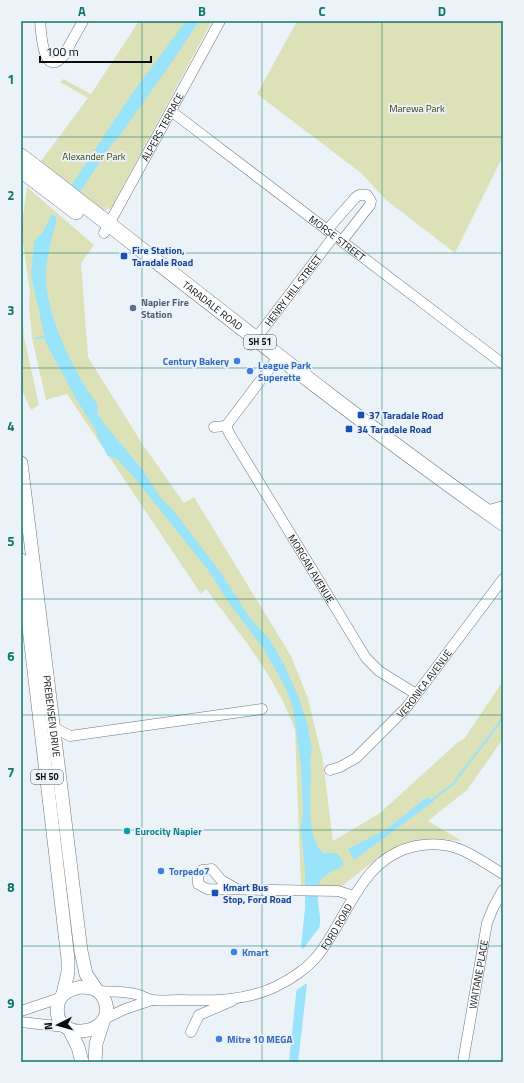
<svg xmlns="http://www.w3.org/2000/svg" width="524" height="1083" viewBox="0 0 524 1083" font-family="'Titillium Web',sans-serif">
  <style>
    .green { fill: #dde1b8 }
    .water { fill: #99e3fb }
    .pier { fill: #ebf3f9 }
    .lines { fill: none; stroke-linecap: round; stroke-linejoin: round }
    .stream { stroke: #99e3fb; stroke-width: 2 }
    .minor-casing { stroke: #6e757b; stroke-width: 11 }
    .major-casing { stroke: #6e757b; stroke-width: 14 }
    .highway-casing { stroke: #6e757b; stroke-width: 16 }
    .minor { stroke: #fff; stroke-width: 10 }
    .major { stroke: #fff; stroke-width: 13 }
    .highway { stroke: #fff; stroke-width: 15 }
    .grid { fill: none; stroke: #0f766e; stroke-width: 1; stroke-opacity: 0.55 }
    .transit-dot { fill: #1a4fb4; stroke: #ebf3f9; stroke-width: 1.5 }
    .service-dot { fill: #5c6f8a; stroke: #ebf3f9; stroke-width: 1.5 }
    .shop-dot { fill: #3f7fe0; stroke: #ebf3f9; stroke-width: 1.5 }
    .culture-dot { fill: #0f9aa8; stroke: #ebf3f9; stroke-width: 1.5 }
    .labels { text-anchor: middle; stroke-width: 3.5; stroke-linejoin: round; paint-order: stroke }
    .shield { fill: #ebf3f9; stroke: #4e5255; stroke-width: 1 }
    .shield-label { font-size: 9px; font-weight: bold; fill: #0a0d0f }
    .park-label { font-size: 10px; fill: #3b3c0d; stroke: #ebf3f9 }
    .street-label { font-size: 10px; fill: #0a0d0f; stroke: #ebf3f9 }
    .transit-label { font-size: 10px; font-weight: bold; fill: #164399; stroke: #ebf3f9; text-anchor: start }
    .service-label { font-size: 10px; font-weight: bold; fill: #4e5e75; stroke: #ebf3f9; text-anchor: start }
    .shop-label { font-size: 10px; font-weight: bold; fill: #366cbe; stroke: #ebf3f9; text-anchor: start }
    .culture-label { font-size: 10px; font-weight: bold; fill: #0d838f; stroke: #ebf3f9; text-anchor: start }
    .neatline { fill: none; stroke: #0f766e; stroke-width: 1.5 }
    .grid-label { font-size: 13px; text-anchor: middle; font-weight: bold; fill: #0f766e }
  </style>
  <rect width="100%" height="100%" fill="#ebf3f9"/>
  <g class="green">
    <polygon points="139,21 212,21 111,208 100,212 38,165 88,98 60,82 63,79 91,94"/>
    <polygon points="297,21 503,21 503,156 455,253 386,200 361,173 257,94"/>
    <path d="M27,187l67,58 -13,18 7,94 55,88 41,58 10,-6 97,159 17,42 15,63 10,80 47,-28 78,-71 6,-3 39,-58v58l-36,51 -39,31 34,20c-16,-2 -33,-4 -49,0 -26,6 -53,32 -75,48l-37,-4 -6,-155c-18,-52 -56,-97 -89,-141l-5,5 -134,-200 -21,6 -14,-62 -3,-33 1,-13 -9,-63z"/>
    <polygon points="21,306 22,306 24,337 39,405 31,410 21,388"/>
  </g>
  <g class="water">
    <polygon points="186,21 199,21 174,59 123,131 109,148 80,192 71,186 131,95"/>
    <path d="M52,214l4,2v6c-4,16 -9,32 -10,48 -3,40 28,104 52,135l-1,8 9,13 36,43 18,28 13,13 48,63 29,45 20,22 14,24 15,34 8,25 5,26 -2,10c3,27 -7,74 13,94h15l6,12c-7,5 -19,8 -23,15 -7,12 -1,28 -1,40 0,17 -8,31 -11,47 -4,32 -7,63 -11,95h-9l16,-154v-36l-4,-44 2,-18 -2,-44 -8,-58 -7,-19 -21,-38 -34,-45 -23,-36 -75,-94 -15,-16 -10,-4 -8,-14 -6,-15 -18,-28 -30,-56 -15,-68 3,-34 9,-9z"/>
    <polygon points="427,797 434,801 354,860 348,849 387,829"/>
  </g>
  <polygon class="pier" points="322,924 318,951 311,967 310,986 307,983 295,991 299,944 303,949"/>
  <g class="lines">
    <g class="stream">
      <polyline points="36,338 46,337"/>
      <polyline points="431,801 453,784 503,718"/>
    </g>
    <g class="minor-casing">
      <g id="minor">
        <path d="M40,21c1,11 3,60 24,34l19,-34"/>
        <path id="s1" d="M171,111l332,253"/>
        <polyline points="327,230 355,198 359,195 367,195 371,201 370,205 342,241"/>
        <path id="s2" d="M104,233l116,-212"/>
        <path id="s3" d="M251,345l83,-109"/>
        <path id="s4" d="M279,356l-50,66 -3,4 3,7 137,225 13,13 37,23"/>
        <polyline points="214,427 226,426"/>
        <polyline points="486,511 503,506"/>
        <polyline points="53,727 70,736 262,709"/>
        <path id="s5" d="M330,770l10,-3 16,-9 50,-50 97,-129"/>
        <polyline points="237,889 221,880 212,869 202,870 198,874 198,884 207,889 338,891 354,896"/>
        <path id="s6" d="M99,991c11,1 25,0 36,3 6,1 12,5 17,6 9,1 19,0 28,0 32,1 65,1 95,-13 15,-7 33,-19 43,-32 31,-39 43,-98 98,-109 16,-3 33,-2 48,5 13,6 26,15 39,23"/>
        <polyline points="21,1011 60,998"/>
        <polyline points="104,1019 125,1009 152,1000"/>
        <polyline points="21,1022 65,1027"/>
        <polyline points="191,1032 199,1015 232,1001"/>
        <path id="s7" d="M463,1062l24,-139 6,-15 10,-18"/>
      </g>
    </g>
    <g class="major-casing">
      <g id="major">
        <path id="s8" d="M21,463l60,488 5,23 10,15"/>
        <polyline points="21,560 68,959 68,972 63,994"/>
        <path d="M81,987c10,0 19,2 23,12 17,36 -54,47 -46,5 2,-11 13,-15 23,-17z"/>
        <polyline points="69,1029 78,1047 82,1062"/>
        <polyline points="95,1062 96,1044 103,1022"/>
      </g>
    </g>
    <g class="highway-casing">
      <g id="highway">
        <path id="s9" d="M21,156c160,123 317,251 482,367"/>
        <polyline points="21,170 76,212"/>
      </g>
    </g>
    <use href="#minor" class="minor"/>
    <use href="#major" class="major"/>
    <use href="#highway" class="highway"/>
  </g>
  <path class="grid" d="M142,21v1041M262,21v1041M382,21v1041M21,137h482M21,253h482M21,368h482M21,484h482M21,599h482M21,715h482M21,830h482M21,946h482"/>
  <g class="transit-dot">
    <rect x="120" y="252" width="8" height="8" rx="2"/>
    <rect x="357" y="411" width="8" height="8" rx="2"/>
    <rect x="345" y="425" width="8" height="8" rx="2"/>
    <rect x="211" y="889" width="8" height="8" rx="2"/>
  </g>
  <circle class="service-dot" cx="133" cy="308" r="4"/>
  <g class="shop-dot">
    <circle cx="237" cy="361" r="4"/>
    <circle cx="250" cy="371" r="4"/>
    <circle cx="161" cy="871" r="4"/>
    <circle cx="234" cy="952" r="4"/>
    <circle cx="219" cy="1039" r="4"/>
  </g>
  <circle class="culture-dot" cx="127" cy="831" r="4"/>
  <g class="labels">
    <g class="shield">
      <rect x="244" y="335" width="32" height="14" rx="3"/>
      <rect x="31" y="770" width="32" height="14" rx="3"/>
    </g>
    <g class="shield-label">
      <text x="260" y="345">SH 51</text>
      <text x="47" y="780">SH 50</text>
    </g>
    <g class="park-label">
      <text x="417" y="112">Marewa Park</text>
      <text x="94" y="160">Alexander Park</text>
    </g>
    <g class="street-label">
      <text dy="4" stroke="none"><textPath href="#s2" startOffset="121">ALPERS TERRACE</textPath></text>
      <text dy="4" stroke="none"><textPath href="#s1" startOffset="209">MORSE STREET</textPath></text>
      <text dy="4" stroke="none"><textPath href="#s3" startOffset="69">HENRY HILL STREET</textPath></text>
      <text dy="4" stroke="none"><textPath href="#s9" startOffset="243">TARADALE ROAD</textPath></text>
      <text dy="4" stroke="none"><textPath href="#s4" startOffset="254">MORGAN AVENUE</textPath></text>
      <text dy="4" stroke="none"><textPath href="#s5" startOffset="130">VERONICA AVENUE</textPath></text>
      <text dy="4" stroke="none"><textPath href="#s8" startOffset="255">PREBENSEN DRIVE</textPath></text>
      <text dy="4" stroke="none"><textPath href="#s6" startOffset="267">FORD ROAD</textPath></text>
      <text dy="4" stroke="none"><textPath href="#s7" startOffset="89">WAITANE PLACE</textPath></text>
    </g>
    <g class="transit-label">
      <text x="132" y="254">Fire Station,<tspan x="132" dy="12">Taradale Road</tspan></text>
      <text x="369" y="419">37 Taradale Road</text>
      <text x="357" y="433">34 Taradale Road</text>
      <text x="223" y="891">Kmart Bus<tspan x="223" dy="12">Stop, Ford Road</tspan></text>
    </g>
    <g class="service-label">
      <text x="141" y="306">Napier Fire<tspan x="141" dy="12">Station</tspan></text>
    </g>
    <g class="shop-label">
      <text x="229" y="365" text-anchor="end">Century Bakery</text>
      <text x="258" y="369">League Park<tspan x="258" dy="12">Superette</tspan></text>
      <text x="169" y="875">Torpedo7</text>
      <text x="242" y="956">Kmart</text>
      <text x="227" y="1043">Mitre 10 MEGA</text>
    </g>
    <g class="culture-label">
      <text x="135" y="835">Eurocity Napier</text>
    </g>
  </g>
  <rect width="524" height="1083" fill="none" stroke="#ebf3f9" stroke-width="44"/>
  <g transform="translate(58 1025) rotate(264)" stroke="#ebf3f9" stroke-width="3" paint-order="stroke">
  <path d="M0-3L7 15L0 10L-7 15Z" fill="#0a0d0f"/>
  <text y="-6" font-size="11" font-weight="bold" text-anchor="middle" fill="#0a0d0f">N</text>
  </g>
  <path d="M40 56v6h111v-6" fill="none" stroke="#0a0d0f" stroke-width="2"/>
  <text x="46" y="56" font-size="12" fill="#0a0d0f" stroke="#ebf3f9" stroke-width="3" paint-order="stroke">100 m</text>
  <rect x="22" y="22" width="480" height="1039" class="neatline"/>
  <g class="grid-label">
    <text x="82" y="16">A</text>
    <text x="202" y="16">B</text>
    <text x="322" y="16">C</text>
    <text x="442" y="16">D</text>
    <text x="11" y="84">1</text>
    <text x="11" y="200">2</text>
    <text x="11" y="315">3</text>
    <text x="11" y="431">4</text>
    <text x="11" y="546">5</text>
    <text x="11" y="661">6</text>
    <text x="11" y="777">7</text>
    <text x="11" y="892">8</text>
    <text x="11" y="1008">9</text>
  </g>
</svg>
